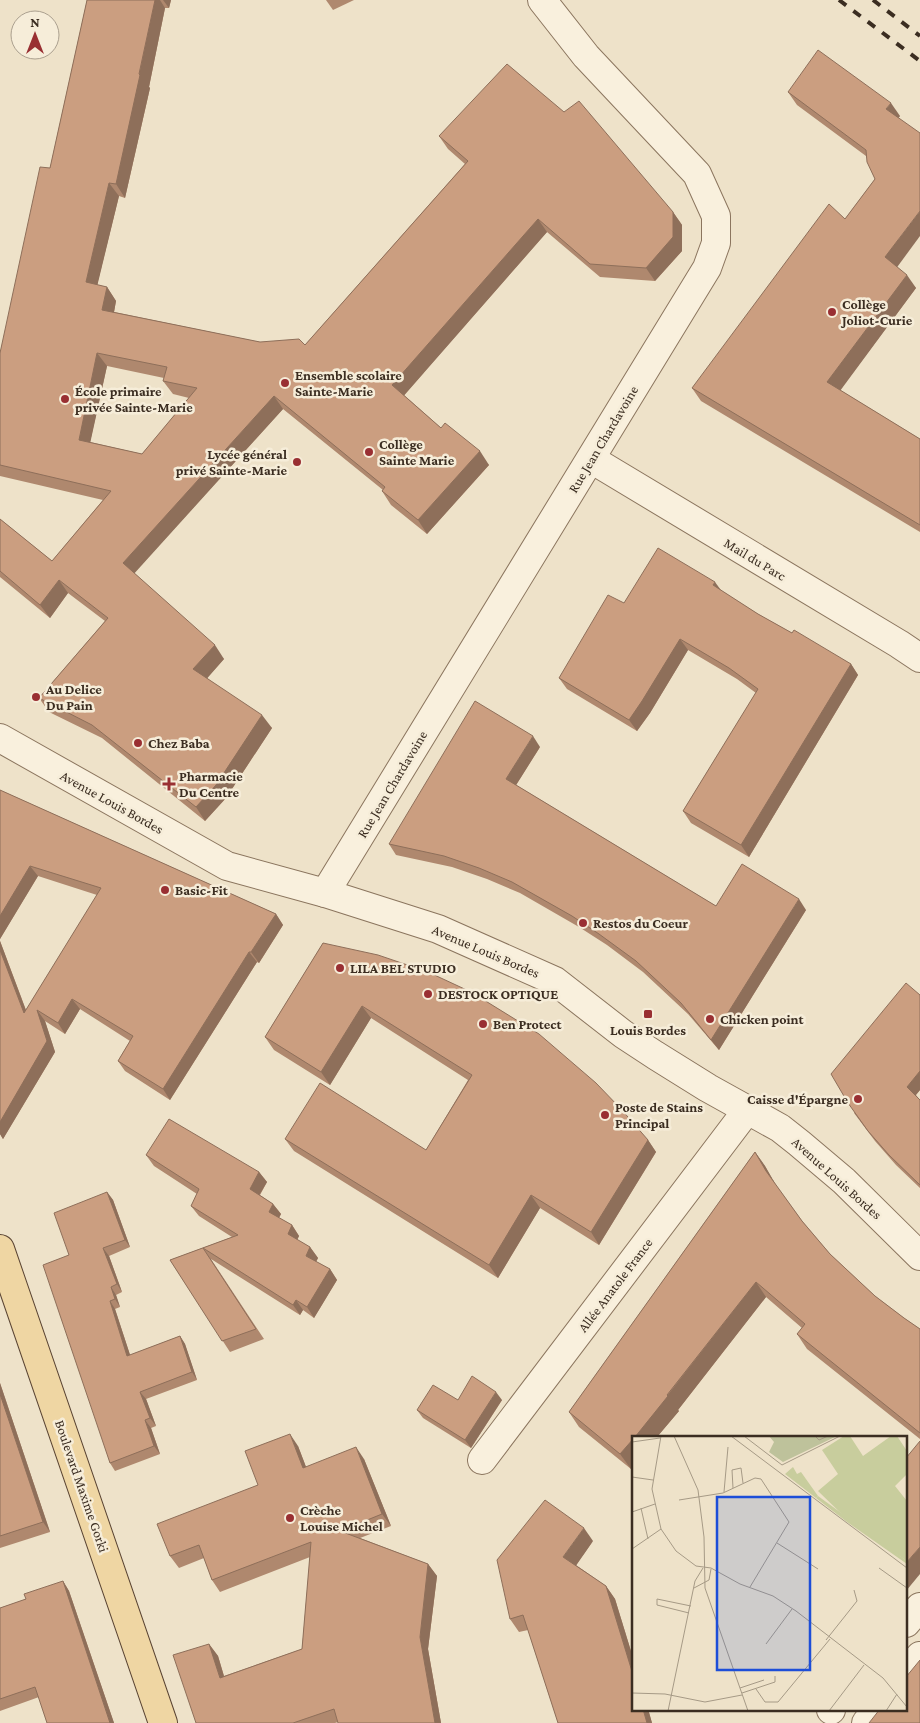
<svg xmlns="http://www.w3.org/2000/svg" width="920" height="1723" viewBox="0 0 920 1723" font-family="'Crimson Pro',serif">
  <style>
    .lines { fill: none; stroke-linecap: round; stroke-linejoin: round }
    .minor-casing { stroke: #8b755e; stroke-width: 30 }
    .major-casing { stroke: #594332; stroke-width: 30 }
    .minor { stroke: #f9f0dd; stroke-width: 28 }
    .major { stroke: #efd6a3; stroke-width: 28 }
    .rail { stroke: #3b2d21; stroke-width: 4; stroke-dasharray: 9 9; stroke-linecap: butt }
    .wall { fill: #af886e; fill-rule: evenodd }
    .shaded-wall { fill: #8e6f5a }
    .building { fill: #cb9e80; stroke: #8e6f5a; fill-rule: evenodd }
    .poi-dot { fill: #992f32; stroke: #f6edd9; stroke-width: 2 }
    .labels { text-anchor: middle; stroke-width: 5; stroke-linejoin: round; paint-order: stroke }
    .poi-label { font-size: 14px; font-weight: bold; fill: #3b2d21; stroke: #f6edd9; text-anchor: start }
    .street-label { font-size: 14px; fill: #3b2d21; stroke: #f6edd9 }
    .inset-road { fill: none; stroke: #a69a86; stroke-width: 1 }
    .view { fill: #1d4ed8; fill-opacity: 0.15; stroke: #1d4ed8; stroke-width: 2.5 }
    .inset-edge { fill: none; stroke: #3b2d21; stroke-width: 2.5 }
  </style>
  <rect width="100%" height="100%" fill="#eee2c9"/>
  <g class="lines">
    <g class="minor-casing">
      <g id="minor">
        <polyline points="591,459 899,644 920,658"/>
        <polyline points="0,738 227,866 325,893 438,929 555,981 623,1034 655,1055 708,1088 780,1128 799,1143 844,1181 920,1256"/>
        <polyline points="325,893 707,268 716,243 716,216 697,174 586,56 542,0"/>
        <polyline points="482,1460 748,1109"/>
        <polyline points="906,1623 920,1607"/>
        <polyline points="906,1673 920,1656"/>
        <polyline points="831,1710 831,1709"/>
        <polyline points="866,1723 877,1709"/>
      </g>
    </g>
    <g class="major-casing">
      <polyline id="major" points="0,1249 163,1723"/>
    </g>
    <use href="#minor" class="minor"/>
    <use href="#major" class="major"/>
    <g class="rail">
      <polyline points="839,0 920,61"/>
      <polyline points="873,0 920,36"/>
    </g>
  </g>
  <g class="wall">
    <path d="M87,0h84l-2,8h-4l-16,79 1,1 -25,110 -6,-2 -22,89 10,2 9,14 -2,11 146,30 45,3 160,-181 -17,-15 -9,-13 234,76 9,13v26l-27,30 -55,-4 -53,-45 -143,163 37,33 48,37 -62,69 -36,-29 -9,-14 1,-1 -100,-81 -149,164 90,86 -17,19 65,50 -46,70 -21,23 -103,-83 -53,-26 -10,-14 66,-77 -37,-28 -18,25 -50,-41v-58l52,42 51,-61 -103,-24v-123l50,-185zM107,366l57,12 -1,3 10,13 16,4 -47,56 -52,-12z"/>
    <polygon points="326,0 354,0 333,10"/>
    <polygon points="788,92 900,116 898,118 897,267 916,288 840,390 920,439 920,532 701,401 692,388 845,219 875,179 866,156 797,105"/>
    <polygon points="720,590 758,614 792,633 851,664 858,675 749,857 691,823 683,811 756,693 737,679 688,650 650,713 637,731 567,689 559,678 624,603"/>
    <polygon points="540,747 516,785 716,906 806,910 719,1050 688,1014 643,972 607,945 579,927 520,893 487,879 452,867 396,855 389,844"/>
    <polygon points="0,790 276,914 283,925 259,963 257,962 170,1100 125,1071 118,1061 130,1041 80,1009 65,1034 45,1021 55,1052 3,1139 0,1134 0,941 26,1010 97,895 38,876 0,939"/>
    <polygon points="323,943 648,1140 656,1152 599,1245 540,1208 498,1278 294,1151 285,1139 426,1150 468,1080 371,1018 330,1085 274,1050 265,1037"/>
    <polygon points="920,995 920,1090 916,1095 920,1100 920,1188 896,1165 875,1141 854,1113"/>
    <polygon points="755,1152 765,1166 775,1184 802,1221 830,1254 875,1296 904,1318 920,1329 920,1439 807,1349 797,1334 802,1328 766,1297 678,1410 679,1411 657,1437 634,1437 634,1465 631,1469 579,1427 569,1412"/>
    <polygon points="146,1155 259,1172 267,1182 260,1195 273,1204 281,1214 279,1218 292,1225 299,1236 297,1240 310,1247 318,1258 316,1262 330,1269 337,1280 314,1318 303,1310 300,1315 211,1259 264,1339 230,1352 170,1260 232,1237 199,1216 191,1206 197,1194 154,1166"/>
    <polygon points="107,1192 113,1200 130,1247 109,1256 122,1292 116,1295 120,1307 115,1309 130,1355 180,1336 185,1344 197,1380 146,1399 156,1426 151,1428 160,1454 115,1471 110,1463 69,1255"/>
    <polygon points="0,1383 50,1532 0,1548"/>
    <polygon points="458,1400 502,1400 471,1448 423,1418 417,1410"/>
    <polygon points="298,1446 306,1467 364,1459 391,1526 360,1538 428,1564 437,1576 428,1649 441,1723 338,1723 338,1722 335,1723 196,1723 209,1644 218,1656 224,1676 302,1649 310,1557 220,1592 212,1580 204,1558 179,1568 170,1556 258,1485"/>
    <polygon points="593,1541 576,1565 606,1586 615,1599 634,1661 634,1709 648,1709 652,1723 558,1723 528,1630 519,1632 510,1619"/>
    <polygon points="63,1581 69,1591 114,1723 47,1723 39,1697 0,1711 0,1608 26,1599"/>
  </g>
  <g class="shaded-wall">
    <polygon points="155,0 160,0 165,8 149,87 150,88 125,198 116,184"/>
    <polygon points="163,0 171,0 169,8"/>
    <polygon points="891,103 900,116 895,122 886,109"/>
    <polygon points="109,183 119,196 95,295 86,282"/>
    <polygon points="920,211 920,236 895,270 885,257"/>
    <polygon points="673,212 682,225 682,251 655,281 646,268"/>
    <polygon points="538,219 547,232 401,399 392,385"/>
    <polygon points="907,275 916,288 837,395 827,382"/>
    <polygon points="107,287 116,301 112,323 102,310"/>
    <polygon points="97,353 107,366 88,453 79,440"/>
    <polygon points="274,396 283,409 132,576 123,563"/>
    <polygon points="480,451 489,465 427,534 418,520"/>
    <polygon points="59,580 68,593 50,618 40,605"/>
    <polygon points="715,582 723,593 713,585"/>
    <polygon points="680,639 688,650 650,713 637,731 629,720"/>
    <polygon points="215,645 224,659 203,683 193,669"/>
    <polygon points="851,664 858,675 749,857 741,845"/>
    <polygon points="262,715 272,728 226,798 205,821 196,807"/>
    <polygon points="533,736 540,747 513,790 506,779"/>
    <polygon points="30,866 38,876 0,939 0,916"/>
    <polygon points="799,899 806,910 719,1050 711,1040"/>
    <polygon points="276,914 283,925 259,963 251,952"/>
    <polygon points="0,941 31,1024 24,1013 0,950"/>
    <polygon points="249,952 257,962 170,1100 163,1089"/>
    <polygon points="72,999 80,1009 65,1034 58,1023"/>
    <polygon points="362,1006 371,1018 330,1085 321,1072"/>
    <polygon points="37,1010 45,1021 55,1052 3,1139 0,1134 0,1122"/>
    <polygon points="920,1071 920,1090 914,1097 907,1087"/>
    <polygon points="648,1140 656,1152 599,1245 591,1232"/>
    <polygon points="755,1152 765,1166 776,1185 766,1171"/>
    <polygon points="259,1172 267,1182 257,1199 250,1189"/>
    <polygon points="107,1192 113,1200 130,1247 125,1240"/>
    <polygon points="531,1195 540,1208 498,1278 489,1265"/>
    <polygon points="273,1204 281,1214 276,1223 269,1212"/>
    <polygon points="292,1225 299,1236 295,1244 288,1234"/>
    <polygon points="310,1247 318,1258 313,1267 306,1256"/>
    <polygon points="103,1248 109,1256 122,1292 117,1284"/>
    <polygon points="330,1269 337,1280 314,1318 307,1307"/>
    <polygon points="756,1282 766,1297 678,1410 679,1411 657,1437 635,1437"/>
    <polygon points="111,1287 116,1295 120,1307 115,1299"/>
    <polygon points="296,1300 303,1310 300,1315 293,1305"/>
    <polygon points="110,1301 115,1309 133,1364 127,1356"/>
    <polygon points="180,1336 185,1344 197,1380 192,1372"/>
    <polygon points="0,1383 50,1532 43,1522 0,1394"/>
    <polygon points="140,1392 146,1399 156,1426 150,1418"/>
    <polygon points="496,1392 502,1400 471,1448 465,1440"/>
    <polygon points="145,1420 151,1428 160,1454 154,1446"/>
    <polygon points="290,1434 298,1446 311,1480 303,1468"/>
    <polygon points="634,1438 634,1465 631,1469 620,1454"/>
    <polygon points="356,1447 364,1459 391,1526 382,1514"/>
    <polygon points="584,1528 593,1541 573,1570 563,1557"/>
    <polygon points="920,1547 920,1574 906,1591 906,1563"/>
    <polygon points="428,1564 437,1576 428,1649 441,1723 435,1723 420,1637"/>
    <polygon points="63,1581 69,1591 114,1723 110,1723"/>
    <polygon points="606,1586 615,1599 634,1661 634,1678"/>
    <polygon points="209,1644 218,1656 228,1690 220,1678"/>
    <polygon points="643,1709 648,1709 652,1723 647,1723"/>
  </g>
  <g class="building">
    <path d="M87,0h68l-16,74 1,1 -24,109 -7,-1 -23,99 21,5 -5,23 158,32 39,-3 6,6 163,-184 -29,-25 68,-72 57,48 15,-11 94,111v25l-27,31 -56,-4 -52,-45 -146,166 49,43 4,-5 35,28 -62,69 -36,-29 3,-4 -111,-91 -151,167 92,82 -22,24 69,46 -46,70 -20,22 -104,-82 -53,-27 69,-80 -49,-38 -19,25 -40,-34v-52l52,42 59,-70 -111,-26v-112l40,-186 10,1zM97,353l70,14 -4,14 34,7 -55,66 -63,-14z"/>
    <polygon points="818,50 891,103 886,109 920,133 920,211 885,257 907,275 827,382 920,439 920,525 692,388 829,204 845,219 875,179 867,162 866,150 788,92"/>
    <polygon points="658,548 715,582 713,585 758,614 792,633 794,630 851,664 741,845 683,811 758,689 729,668 680,639 642,701 629,720 559,678 608,595 624,603"/>
    <polygon points="475,701 533,736 506,779 716,906 742,864 799,899 711,1040 681,1003 636,961 599,934 572,916 512,882 479,868 444,856 389,844"/>
    <polygon points="0,790 276,914 251,952 249,952 163,1089 118,1061 133,1036 72,999 58,1023 37,1010 47,1041 0,1122 0,950 24,1013 101,888 30,866 0,916"/>
    <polygon points="323,943 378,955 428,972 471,992 539,1034 596,1083 621,1109 648,1140 591,1232 531,1195 489,1265 285,1139 320,1083 426,1150 472,1075 362,1006 321,1072 265,1037"/>
    <polygon points="906,983 920,995 920,1071 907,1087 920,1100 920,1185 889,1155 868,1131 848,1103 831,1074"/>
    <polygon points="169,1119 259,1172 250,1189 273,1204 269,1212 292,1225 288,1234 310,1247 306,1256 330,1269 307,1307 296,1300 293,1305 203,1248 256,1329 222,1341 170,1260 238,1235 191,1206 199,1189 146,1155"/>
    <polygon points="755,1152 766,1171 802,1221 830,1254 875,1296 904,1318 920,1329 920,1433 797,1334 805,1324 756,1282 667,1395 668,1396 635,1437 634,1437 634,1438 620,1454 569,1412"/>
    <polygon points="107,1192 125,1240 103,1248 117,1284 111,1287 115,1299 110,1301 127,1356 180,1336 192,1372 140,1392 150,1418 145,1420 154,1446 110,1463 43,1265 69,1255 54,1213"/>
    <polygon points="472,1376 496,1392 465,1440 417,1410 433,1385 458,1400"/>
    <polygon points="0,1394 43,1522 0,1536"/>
    <polygon points="290,1434 303,1468 356,1447 382,1514 340,1531 428,1564 420,1637 435,1723 338,1723 334,1709 293,1723 196,1723 173,1655 209,1644 220,1678 302,1649 311,1542 212,1580 199,1545 170,1556 157,1524 258,1485 245,1451"/>
    <polygon points="920,1441 920,1547 906,1563 906,1458"/>
    <polygon points="545,1500 584,1528 563,1557 606,1586 634,1678 634,1709 643,1709 647,1723 558,1723 523,1615 510,1619 497,1560"/>
    <polygon points="63,1581 110,1723 47,1723 35,1687 0,1699 0,1608 26,1599 24,1594"/>
    <polygon points="920,1660 920,1723 869,1723 880,1709 906,1709 906,1677"/>
  </g>
  <g class="poi-dot">
    <circle cx="832" cy="312" r="5"/>
    <circle cx="285" cy="383" r="5"/>
    <circle cx="65" cy="399" r="5"/>
    <circle cx="369" cy="452" r="5"/>
    <circle cx="297" cy="462" r="5"/>
    <circle cx="36" cy="697" r="5"/>
    <circle cx="138" cy="743" r="5"/>
    <path d="M166.5 776.5h5v5h5v5h-5v5h-5v-5h-5v-5h5z"/>
    <circle cx="165" cy="890" r="5"/>
    <circle cx="583" cy="923" r="5"/>
    <circle cx="340" cy="968" r="5"/>
    <circle cx="428" cy="994" r="5"/>
    <rect x="643" y="1009" width="10" height="10" rx="2.5"/>
    <circle cx="710" cy="1019" r="5"/>
    <circle cx="483" cy="1024" r="5"/>
    <circle cx="858" cy="1099" r="5"/>
    <circle cx="605" cy="1115" r="5"/>
    <circle cx="290" cy="1518" r="5"/>
  </g>
  <g class="labels">
    <g class="poi-label">
      <text x="842" y="309">Collège<tspan x="842" dy="16">Joliot-Curie</tspan></text>
      <text x="295" y="380">Ensemble scolaire<tspan x="295" dy="16">Sainte-Marie</tspan></text>
      <text x="75" y="396">École primaire<tspan x="75" dy="16">privée Sainte-Marie</tspan></text>
      <text x="379" y="449">Collège<tspan x="379" dy="16">Sainte Marie</tspan></text>
      <text x="287" y="459" text-anchor="end">Lycée général<tspan x="287" dy="16">privé Sainte-Marie</tspan></text>
      <text x="46" y="694">Au Delice<tspan x="46" dy="16">Du Pain</tspan></text>
      <text x="148" y="748">Chez Baba</text>
      <text x="179" y="781">Pharmacie<tspan x="179" dy="16">Du Centre</tspan></text>
      <text x="175" y="895">Basic-Fit</text>
      <text x="593" y="928">Restos du Coeur</text>
      <text x="350" y="973">LILA BEL STUDIO</text>
      <text x="438" y="999">DESTOCK OPTIQUE</text>
      <text x="720" y="1024">Chicken point</text>
      <text x="493" y="1029">Ben Protect</text>
      <text x="648" y="1035" text-anchor="middle">Louis Bordes</text>
      <text x="848" y="1104" text-anchor="end">Caisse d'Épargne</text>
      <text x="615" y="1112">Poste de Stains<tspan x="615" dy="16">Principal</tspan></text>
      <text x="300" y="1515">Crèche<tspan x="300" dy="16">Louise Michel</tspan></text>
    </g>
    <g class="street-label">
      <text transform="translate(603 439) rotate(-59)" y="5">Rue Jean Chardavoine</text>
      <text transform="translate(755 559) rotate(31)" y="5">Mail du Parc</text>
      <text transform="translate(392 784) rotate(-59)" y="5">Rue Jean Chardavoine</text>
      <text transform="translate(112 802) rotate(29)" y="5">Avenue Louis Bordes</text>
      <text transform="translate(486 951) rotate(23)" y="5">Avenue Louis Bordes</text>
      <text transform="translate(837 1178) rotate(42)" y="5">Avenue Louis Bordes</text>
      <text transform="translate(615 1285) rotate(-53)" y="5">Allée Anatole France</text>
      <text transform="translate(82 1486) rotate(71)" y="5">Boulevard Maxime Gorki</text>
    </g>
  </g>
  <g transform="translate(632 1436)">
    <rect width="275" height="275" fill="#eee2c9"/>
    <path d="M186,60l89,65v3l-60,-42 -31,-24z" fill="#c8cd9d"/>
    <path d="M161,31l4,7 4,-2 17,24 -2,2 -31,-24z" fill="#c8cd9d"/>
    <path d="M137,0h68l-54,26 -14,-10 5,-10z" fill="#bec29b"/>
    <path d="M212,0h6l13,20 28,-20h6l10,15v23l-12,12 12,15v60l-56,-38 -33,-32 20,-17 -16,-24z" fill="#c8cd9d"/>
    <path class="inset-road" d="M29,0l-9,53 9,40 15,22 20,15 15,2 29,16 33,12 23,15 87,67 24,29M42,0l24,54 6,47 1,51 43,123M99,0l176,132M112,0l38,29 58,-29M183,0l4,4 9,-4M0,6l28,-4M0,41l21,3M101,52l-1,-18 9,-2 2,15M92,56l4,-45M47,64l44,-7 32,-15 6,1 28,43 -39,65M9,72l7,31M0,76l23,-8M145,107l41,26M0,113l29,-20M247,132l28,20M62,152l15,-8 2,-11M57,177l-32,-8v-6l34,7M194,204l31,-39 -3,-11M134,208l26,-35M108,252l24,-8M124,253l9,13h13l52,-63M0,257l33,1 40,8 37,-7M110,257l33,-11v-6M36,275l27,-130 8,-13M197,275l35,-46M254,275l11,-17"/>
    <path class="view" d="M85,61h93v173h-93z"/>
    <rect width="275" height="275" class="inset-edge"/>
  </g>
  <g transform="translate(35 35)"><circle r="24" fill="#f6edd9" stroke="#aba08f"/>
  <path d="M0-4L9 19L0 12L-9 19Z" fill="#992f32"/>
  <text y="-8" font-size="14" font-weight="bold" text-anchor="middle" fill="#3b2d21">N</text>
  </g>
</svg>
